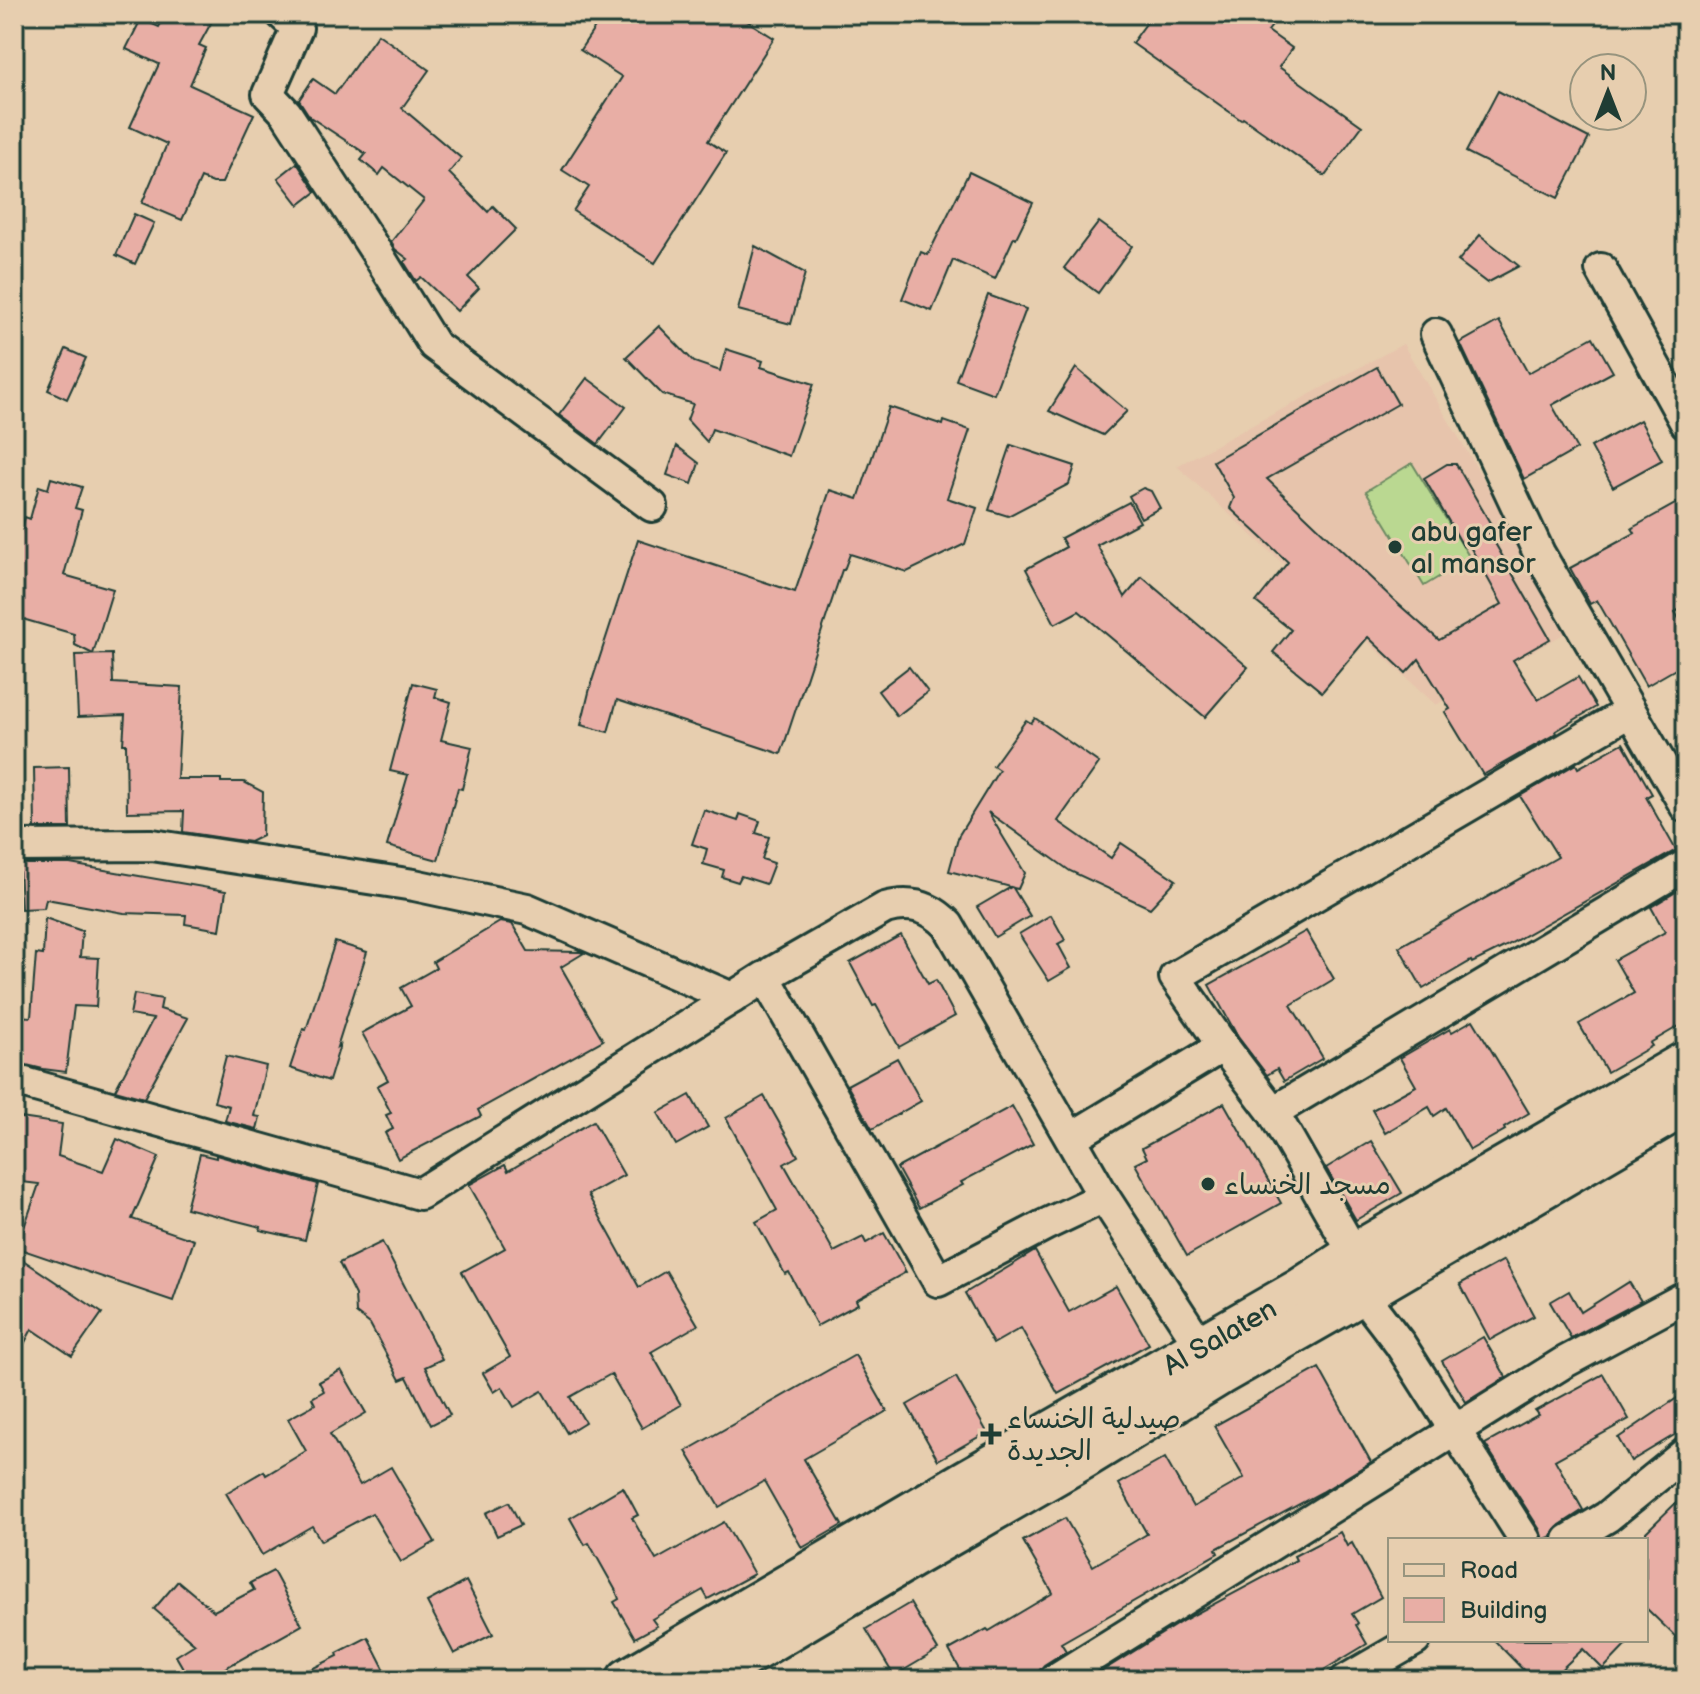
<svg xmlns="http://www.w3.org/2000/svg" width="1700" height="1694" viewBox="0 0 1700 1694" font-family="'Balsamiq Sans','Playpen Sans Arabic',sans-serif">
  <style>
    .built { fill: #e7c4ac }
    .green { fill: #bad891; stroke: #6c8a62; stroke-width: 2 }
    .building { fill: #e8aea5; stroke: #1f3d34; stroke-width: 2 }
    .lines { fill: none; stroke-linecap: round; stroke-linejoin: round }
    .street-casing { stroke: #1f3d34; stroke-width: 36 }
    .secondary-casing { stroke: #1f3d34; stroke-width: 48 }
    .street { stroke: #e7ceaf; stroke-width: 30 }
    .secondary { stroke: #e7ceaf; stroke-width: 42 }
    .poi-dot { fill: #1f3d34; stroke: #e7ceaf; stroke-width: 3 }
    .labels { text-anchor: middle; stroke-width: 6; stroke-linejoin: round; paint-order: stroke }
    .poi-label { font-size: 28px; fill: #1f3d34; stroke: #e7ceaf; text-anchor: start }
    .street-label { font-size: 28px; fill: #1f3d34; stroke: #e7ceaf }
  </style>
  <rect width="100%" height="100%" fill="#e7ceaf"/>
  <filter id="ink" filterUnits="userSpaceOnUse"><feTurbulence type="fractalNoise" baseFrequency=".0125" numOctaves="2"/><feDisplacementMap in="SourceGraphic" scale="16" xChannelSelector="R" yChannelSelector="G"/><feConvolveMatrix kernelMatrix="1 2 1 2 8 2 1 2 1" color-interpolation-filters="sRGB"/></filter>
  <g filter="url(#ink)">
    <polygon class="built" points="1403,344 1573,629 1436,705 1177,466"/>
    <polygon class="green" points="1412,463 1470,558 1424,586 1366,491"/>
    <g class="building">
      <polygon points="166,14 216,14 199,45 206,48 190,85 254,114 222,183 213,183 201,178 182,220 142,203 167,144 130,127 159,64 126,49 141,19 159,27"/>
      <polygon points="604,14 736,14 774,38 708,141 726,153 655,263 573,211 589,187 562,170 622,77 580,50"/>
      <polygon points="1153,14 1281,14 1268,31 1292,48 1279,67 1362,126 1325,176 1243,118 1241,120 1132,43"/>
      <polygon points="378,34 429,70 402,108 461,158 449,173 488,212 493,206 516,229 468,277 479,288 457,311 421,277 416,281 404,262 408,259 395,249 391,242 424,200 384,168 379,175 361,160 366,154 310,117 299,100 313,79 335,94"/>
      <polygon points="1498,91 1589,138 1558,198 1466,152"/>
      <polygon points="297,163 316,192 299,205 278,178"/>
      <polygon points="969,172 1033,203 1016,238 1014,237 995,279 953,260 932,311 902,299 921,252 928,255"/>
      <polygon points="134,214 154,223 135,264 116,255"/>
      <polygon points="1099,222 1132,246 1098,293 1064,268"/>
      <polygon points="1480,235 1519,266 1487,283 1458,261"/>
      <polygon points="755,246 805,273 791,324 738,310"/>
      <polygon points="988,295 1026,309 994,394 956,380"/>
      <polygon points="1499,321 1528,373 1593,337 1613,372 1552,405 1577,449 1524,479 1460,343"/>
      <polygon points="659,326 694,362 720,371 726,349 763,361 761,367 814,384 789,456 712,429 707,442 687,420 693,404 662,394 626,357"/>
      <polygon points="66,349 86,358 67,399 48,390"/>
      <polygon points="1377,367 1398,404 1267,479 1396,602 1439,640 1502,604 1468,543 1463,546 1424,478 1447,464 1456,464 1493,528 1488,531 1550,639 1513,660 1538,700 1578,677 1596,707 1556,731 1557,733 1483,775 1445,712 1450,709 1419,659 1406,673 1368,637 1322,692 1273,652 1291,630 1256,602 1288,562 1230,508 1234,498 1213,461"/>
      <polygon points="1076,368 1127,411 1103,435 1049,411"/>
      <polygon points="587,378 626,407 598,444 559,415"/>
      <polygon points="889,407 943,425 944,421 970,430 947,498 977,508 965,544 907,572 850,554 844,570 842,570 781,754 617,700 608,732 581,725 591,684 638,540 795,592 830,490 858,499"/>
      <polygon points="1640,420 1662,460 1613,487 1591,447"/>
      <polygon points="1011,445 1075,466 1069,484 1008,516 989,510"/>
      <polygon points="677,446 699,463 692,484 667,475"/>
      <polygon points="51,478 82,487 75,508 82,510 64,575 113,589 93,654 75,645 74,634 26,620 14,614 14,556 25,517 30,519 39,486 48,489"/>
      <polygon points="1143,488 1151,491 1160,508 1141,518 1129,496"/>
      <polygon points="1686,498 1686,606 1675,612 1686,631 1686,663 1646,686 1597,600 1590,604 1570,568 1635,533 1632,528"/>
      <polygon points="1129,502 1140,522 1097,545 1125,597 1142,577 1248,667 1205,717 1079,611 1055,624 1026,569 1066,547 1061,538"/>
      <polygon points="112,654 113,683 182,687 177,779 221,779 221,782 244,782 263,792 262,836 250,842 183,832 184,811 127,812 126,744 123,744 125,715 78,717 75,655"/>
      <polygon points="909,667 928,692 897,716 878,691"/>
      <polygon points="413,683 437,689 435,697 451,702 441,740 472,747 462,789 458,788 438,860 387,846 408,775 390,771"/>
      <polygon points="1035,718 1099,763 1058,821 1111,858 1121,843 1176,880 1150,908 1070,871 988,812 1025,873 1018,889 1013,888 1030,916 995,937 977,907 1011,887 949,871 959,835 999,770 993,766 1026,720 1031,723"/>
      <polygon points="1623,743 1652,794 1646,797 1676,850 1506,946 1472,963 1471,961 1423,989 1399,947 1558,857 1520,796 1576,764 1578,768"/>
      <polygon points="69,767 70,828 35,828 34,768"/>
      <polygon points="704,810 738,821 740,814 760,821 756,833 769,837 762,859 774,863 766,884 741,876 738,882 722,877 724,870 703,864 707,849 692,844"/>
      <polygon points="19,864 70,864 226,891 220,930 185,924 186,915 124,913 46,899 44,908 21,909"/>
      <polygon points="1686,886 1686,1022 1650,1043 1652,1046 1607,1072 1579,1024 1634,993 1615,960 1665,932 1651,907"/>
      <polygon points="1051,915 1065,940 1058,944 1071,968 1049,981 1019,934"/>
      <polygon points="45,918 82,931 80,957 99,958 96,1007 74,1006 66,1072 43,1069 14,1062 17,1016 31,1017 36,954 43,955"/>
      <polygon points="500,922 512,924 528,951 580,952 584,953 561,967 603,1040 478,1110 481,1116 398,1159 385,1133 393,1129 386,1115 391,1113 377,1086 388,1080 362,1033 411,1006 401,988 436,968 433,962"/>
      <polygon points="1306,931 1334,979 1291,1005 1323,1058 1284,1081 1277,1069 1267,1075 1238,1037 1209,985"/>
      <polygon points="901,935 928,984 936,980 955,1016 899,1047 876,1005 873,1006 850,963"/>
      <polygon points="335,942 367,952 337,1047 340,1045 329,1081 290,1068 303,1029 306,1030"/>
      <polygon points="134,994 162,999 160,1009 188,1018 144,1098 115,1090 153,1019 130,1015"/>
      <polygon points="1473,1020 1529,1113 1504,1128 1505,1130 1470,1150 1446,1108 1434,1116 1429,1107 1385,1133 1372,1110 1416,1086 1400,1058 1450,1029 1452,1032"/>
      <polygon points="226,1056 266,1066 254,1116 260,1117 257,1129 225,1121 229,1106 214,1102"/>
      <polygon points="897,1058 921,1101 872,1129 847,1085"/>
      <polygon points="690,1095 708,1127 676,1145 658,1113"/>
      <polygon points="764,1096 798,1156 784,1164 834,1252 863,1237 866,1243 884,1233 906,1272 856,1300 858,1304 817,1326 789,1272 785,1274 756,1222 777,1210 726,1118"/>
      <polygon points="1224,1103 1281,1203 1187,1256 1135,1164 1147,1158 1142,1148"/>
      <polygon points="1012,1106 1033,1144 961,1182 963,1185 919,1208 897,1168"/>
      <polygon points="14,1117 62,1124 58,1156 103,1171 117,1139 159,1157 132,1219 194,1240 173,1301 17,1248 39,1184 14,1181"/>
      <polygon points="593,1121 624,1175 588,1195 639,1287 666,1271 698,1325 651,1352 681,1405 642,1428 611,1374 570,1397 585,1422 567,1433 542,1391 514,1407 502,1387 494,1392 483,1373 510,1357 462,1272 505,1248 469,1185 505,1165 508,1171"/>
      <polygon points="1371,1141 1402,1193 1356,1220 1326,1168"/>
      <polygon points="200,1154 216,1158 216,1155 318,1184 305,1240 260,1230 261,1227 186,1208"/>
      <polygon points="382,1242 442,1359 425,1367 450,1415 431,1425 407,1377 400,1380 370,1324 356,1313 355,1295 339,1263"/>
      <polygon points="1035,1251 1069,1312 1116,1286 1149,1344 1058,1394 1021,1328 993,1344 965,1293"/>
      <polygon points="14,1254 102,1313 72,1356 32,1329 14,1363"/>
      <polygon points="1504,1260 1534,1316 1490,1340 1460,1284"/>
      <polygon points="1629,1282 1641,1301 1571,1338 1550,1302 1569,1291 1581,1312"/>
      <polygon points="1483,1337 1506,1377 1466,1402 1442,1361"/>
      <polygon points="855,1355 887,1411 804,1459 842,1525 802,1548 764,1481 719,1507 686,1451"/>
      <polygon points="1319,1368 1371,1462 1322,1492 1216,1549 1218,1553 1061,1643 1066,1651 1044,1665 1038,1672 1036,1680 966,1680 949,1650 987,1629 989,1631 1053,1593 1023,1541 1065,1518 1093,1566 1147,1534 1119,1484 1165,1458 1193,1507 1244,1478 1214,1426"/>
      <polygon points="341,1370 366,1413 330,1434 360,1485 391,1467 435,1542 401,1562 372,1513 321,1541 312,1526 262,1555 226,1493 264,1471 266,1475 306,1451 288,1419 315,1404 312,1398 324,1391 319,1382"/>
      <polygon points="1603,1374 1629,1419 1555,1460 1583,1510 1560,1525 1554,1531 1552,1536 1543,1540 1540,1530 1485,1444 1538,1415 1535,1411"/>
      <polygon points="956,1377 987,1432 938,1460 907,1405"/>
      <polygon points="1686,1392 1686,1428 1631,1461 1618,1438"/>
      <polygon points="623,1487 638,1515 632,1518 656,1560 724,1522 754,1574 708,1599 703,1590 652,1619 657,1626 635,1638 614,1602 619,1599 616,1591 589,1543 585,1545 570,1518"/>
      <polygon points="1686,1493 1686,1560 1675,1570 1686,1582 1686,1647 1646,1608 1646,1532"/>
      <polygon points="509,1502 521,1525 497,1536 486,1513"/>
      <polygon points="1340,1532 1347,1546 1352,1543 1381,1597 1352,1614 1358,1623 1356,1625 1367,1644 1307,1680 1088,1680 1184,1620 1296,1560 1294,1556"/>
      <polygon points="273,1571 302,1625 204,1680 190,1680 176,1656 195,1644 154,1609 178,1581 214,1611 254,1590 250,1583"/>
      <polygon points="466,1581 493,1634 454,1654 427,1602"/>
      <polygon points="910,1603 938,1650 894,1676 866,1629"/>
      <polygon points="368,1637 390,1680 289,1680 338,1656 337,1653"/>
      <polygon points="1494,1640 1631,1640 1603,1669 1583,1649 1550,1680 1533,1680"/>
    </g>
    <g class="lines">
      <g class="street-casing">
        <g id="street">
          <polyline points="282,14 297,28 268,94 286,113 375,250 434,345 652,506"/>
          <polyline points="1601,269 1686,423"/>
          <polyline points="1436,334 1539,553 1686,807"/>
          <polyline points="14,846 152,845 414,885 527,909 732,998 765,977 938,1281 1045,1225 1104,1197"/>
          <path d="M773,972l112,-64c25,-7 45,-2 63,17l156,272 107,165"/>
          <polyline points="1223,1046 1175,977 1629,712"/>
          <polyline points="14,1080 420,1194 732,998"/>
          <polyline points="1273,1112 1686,865"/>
          <polyline points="1071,1138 1223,1046 1273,1112 1364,1271"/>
          <polyline points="1361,1293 1400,1344 1525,1540"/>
          <polyline points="1569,1540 1607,1517 1686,1453"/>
          <polyline points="1054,1680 1563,1363 1686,1297"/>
          <polyline points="1346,1680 1415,1640"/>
        </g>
      </g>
      <g class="secondary-casing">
        <g id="secondary">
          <path id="s1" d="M628,1680l339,-199 332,-190 55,-36 332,-192"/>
          <polyline points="703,1680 910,1557 1082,1458 1219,1374 1361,1293 1686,1103"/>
        </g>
      </g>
      <use href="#street" class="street"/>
      <use href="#secondary" class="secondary"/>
    </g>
  </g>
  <g class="poi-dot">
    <circle cx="1395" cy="547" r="8"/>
    <circle cx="1208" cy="1184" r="8"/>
    <path d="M987 1422h8v8h8v8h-8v8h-8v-8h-8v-8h8z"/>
  </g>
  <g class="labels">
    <g class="poi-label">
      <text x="1411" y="541">abu gafer<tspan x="1411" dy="32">al mansor</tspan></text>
      <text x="1224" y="1194">مسجد الخنساء</text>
      <text x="1007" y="1428">صيدلية الخنساء<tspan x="1007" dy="32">الجديدة</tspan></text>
    </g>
    <g class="street-label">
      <text dy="10" stroke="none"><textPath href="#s1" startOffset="684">Al Salaten</textPath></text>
    </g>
  </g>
  <rect width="1700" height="1694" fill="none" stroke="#e7ceaf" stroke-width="48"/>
  <rect x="24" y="24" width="1652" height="1646" fill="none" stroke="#1f3d34" stroke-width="3" filter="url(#ink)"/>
  <rect x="1388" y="1538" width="260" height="104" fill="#e7ceaf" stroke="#97947e" stroke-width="2"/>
  <rect x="1404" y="1564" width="40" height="12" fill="#e7ceaf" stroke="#97947e" stroke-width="2"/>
  <text x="1460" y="1578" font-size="24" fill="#1f3d34">Road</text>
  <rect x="1404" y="1598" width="40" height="24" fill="#e8aea5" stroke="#97947e" stroke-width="2"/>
  <text x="1460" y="1618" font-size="24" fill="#1f3d34">Building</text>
  <g transform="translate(1608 92)"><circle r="38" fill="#e7ceaf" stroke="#97947e" stroke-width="2"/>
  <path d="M0-6L14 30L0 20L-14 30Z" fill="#1f3d34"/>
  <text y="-12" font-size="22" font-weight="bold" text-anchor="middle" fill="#1f3d34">N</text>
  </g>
</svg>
